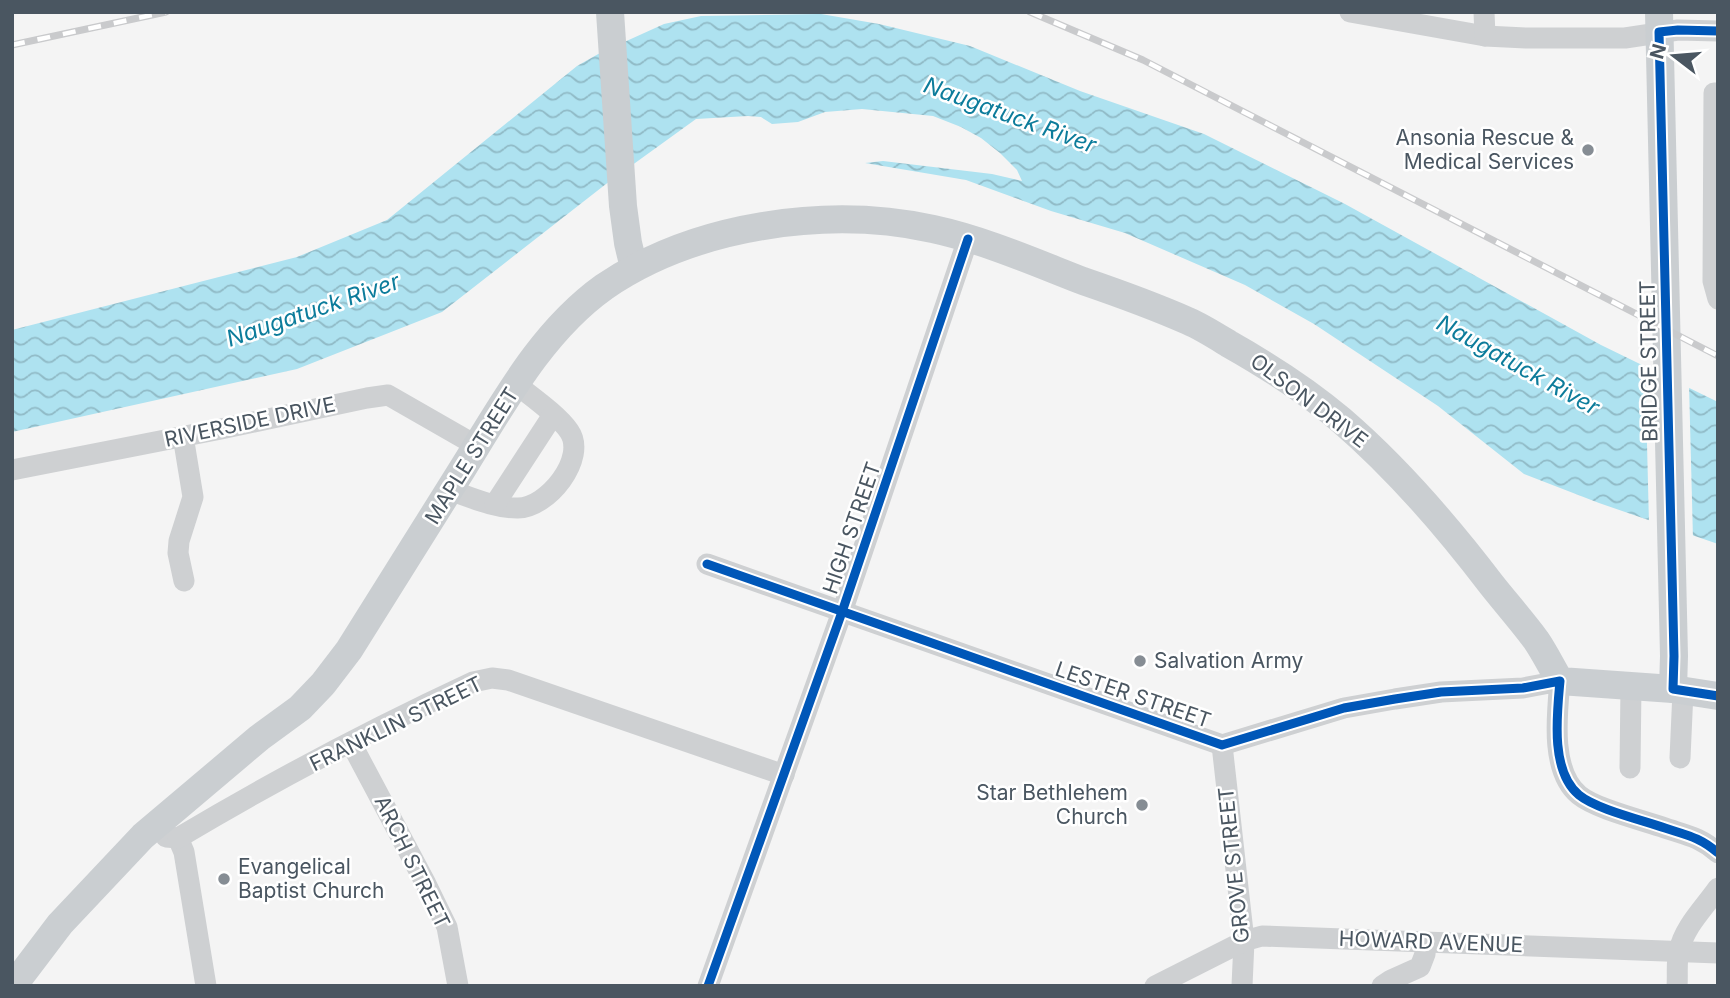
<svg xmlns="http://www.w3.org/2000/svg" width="1730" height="998" viewBox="0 0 1730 998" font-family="Inter,sans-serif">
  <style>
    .water { fill: url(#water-waves) }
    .pier { fill: #f4f4f4 }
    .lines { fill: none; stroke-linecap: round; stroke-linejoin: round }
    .minor { stroke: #ced0d2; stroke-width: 21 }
    .major { stroke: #caced1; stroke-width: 28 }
    .rail-casing { stroke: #c9cacc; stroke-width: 7 }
    .rail { stroke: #fff; stroke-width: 4.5; stroke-dasharray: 13; stroke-linecap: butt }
    .cycleway-casing { stroke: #fff; stroke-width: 13 }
    .cycleway { stroke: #0057b8; stroke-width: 9 }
    .poi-dot { fill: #868d94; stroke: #fff; stroke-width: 2.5 }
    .labels { text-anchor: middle; stroke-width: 5; stroke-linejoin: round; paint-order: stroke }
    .poi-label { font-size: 21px; fill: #4a5661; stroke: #fff; text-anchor: end }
    .street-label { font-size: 21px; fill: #4a5661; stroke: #fff }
    .water-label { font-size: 23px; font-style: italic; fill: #0c7c9b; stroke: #fff }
  </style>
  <defs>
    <pattern id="water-waves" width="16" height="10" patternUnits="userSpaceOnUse" patternTransform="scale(1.75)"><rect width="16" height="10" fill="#aee2f0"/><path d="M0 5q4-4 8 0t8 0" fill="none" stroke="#90bac6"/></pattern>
  </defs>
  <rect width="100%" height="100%" fill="#f4f4f4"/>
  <polygon class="water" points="821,14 879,24 970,46 1080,91 1204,134 1345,204 1601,345 1718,402 1718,544 1599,503 1524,474 1438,406 1314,324 1245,285 1125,233 1051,211 966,180 865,163 883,161 992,174 1022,181 1017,170 1000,153 981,138 961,127 933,116 862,109 825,112 798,122 772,124 761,117 748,116 696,119 606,184 442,312 297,369 12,432 12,330 297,257 387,220 577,66 600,53 664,24 701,16"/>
  <polygon class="pier" points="1645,363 1689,384 1693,539 1649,524"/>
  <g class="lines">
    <g class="minor">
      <polyline points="1350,12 1485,36 1526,38 1625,38 1678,30 1718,31"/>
      <polyline points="1484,12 1485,36"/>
      <polyline points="1718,93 1714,93 1713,281 1718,299"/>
      <polyline points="183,436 193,497 179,541 178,553 184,581"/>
      <polyline points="12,470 221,429 367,398 388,395 477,446"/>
      <path d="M449,490c21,7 45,18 68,18 30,1 71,-50 52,-77 -11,-16 -37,-34 -52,-46"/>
      <polyline points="495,504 553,415"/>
      <path d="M707,564l515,181 122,-37 51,-9 46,-7 82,-4 37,-7c-3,33 -10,90 19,114 17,14 63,25 86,33 21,7 35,9 53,25"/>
      <polyline points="351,743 426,884 447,927 458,986"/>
      <polyline points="1222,745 1244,941 1242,986"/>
      <polyline points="1680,758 1683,691"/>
      <polyline points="1630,768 1631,686"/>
      <polyline points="166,837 178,838 184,852 206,986"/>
      <path d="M178,838c94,-56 196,-110 295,-156l19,-4 16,2 276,95"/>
      <polyline points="708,986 842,612 968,239"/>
      <polyline points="1155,986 1244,941 1262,936 1718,953"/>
      <polyline points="1382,986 1391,980 1420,967 1425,954 1426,943"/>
      <path d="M1677,986c1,-11 -1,-24 2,-35 5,-24 25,-43 39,-63"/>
    </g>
    <g class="major">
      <polyline points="610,12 623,206 628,243 634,268"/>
      <polyline points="1659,12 1674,656 1673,689"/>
      <path d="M13,986l47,-62 83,-88 116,-98 41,-30 23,-24 26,-34c38,-60 76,-121 114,-182 40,-64 78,-136 141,-181 90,-62 223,-81 329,-58 51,11 101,33 150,52 35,12 71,25 105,40 14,6 28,15 41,23 39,22 78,47 112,76 57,49 105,105 150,164 15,19 31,37 45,56 9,13 16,28 24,41l113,8 45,7"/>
    </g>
    <g class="rail-casing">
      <g id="rail">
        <polyline points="1030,12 1143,60 1718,356"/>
        <polyline points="12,45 166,12"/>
      </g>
    </g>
    <use href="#rail" class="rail"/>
    <g class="cycleway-casing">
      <g id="cycleway">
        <polyline points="1718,31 1678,30 1659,32 1674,656 1673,689 1718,696"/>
        <path d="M707,564l515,181 122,-37 51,-9 46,-7 82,-4 37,-7c-3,33 -10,90 19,114 17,14 63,25 86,33 21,7 35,9 53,25"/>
        <polyline points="708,986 842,612 968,239"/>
      </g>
    </g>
    <use href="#cycleway" class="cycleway"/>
  </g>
  <g class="poi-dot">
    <circle cx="1588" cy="150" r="7"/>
    <circle cx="1140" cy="661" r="7"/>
    <circle cx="1142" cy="805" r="7"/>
    <circle cx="224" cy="879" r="7"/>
  </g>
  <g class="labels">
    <g class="poi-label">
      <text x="1574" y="145">Ansonia Rescue &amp;<tspan x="1574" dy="24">Medical Services</tspan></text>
      <text x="1154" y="668" text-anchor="start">Salvation Army</text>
      <text x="1128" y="800">Star Bethlehem<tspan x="1128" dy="24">Church</tspan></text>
      <text x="238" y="874" text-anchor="start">Evangelical<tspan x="238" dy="24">Baptist Church</tspan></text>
    </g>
    <g class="street-label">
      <text transform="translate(1649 361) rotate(-91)" y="7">BRIDGE STREET</text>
      <text transform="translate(1309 401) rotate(37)" y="7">OLSON DRIVE</text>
      <text transform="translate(250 422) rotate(-12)" y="7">RIVERSIDE DRIVE</text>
      <text transform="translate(472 456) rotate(-58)" y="7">MAPLE STREET</text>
      <text transform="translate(852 528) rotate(-71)" y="7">HIGH STREET</text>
      <text transform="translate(1133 695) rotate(19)" y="7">LESTER STREET</text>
      <text transform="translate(396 724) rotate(-26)" y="7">FRANKLIN STREET</text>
      <text transform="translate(412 862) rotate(64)" y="7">ARCH STREET</text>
      <text transform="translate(1234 865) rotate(-96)" y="7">GROVE STREET</text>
      <text transform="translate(1431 942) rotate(2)" y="7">HOWARD AVENUE</text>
    </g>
    <g class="water-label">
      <text transform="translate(1010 115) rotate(20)" y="8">Naugatuck River</text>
      <text transform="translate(313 310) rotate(-19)" y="8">Naugatuck River</text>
      <text transform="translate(1518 365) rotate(29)" y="8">Naugatuck River</text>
    </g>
  </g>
  <rect width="1730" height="998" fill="none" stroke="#4a5661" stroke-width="28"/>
  <g transform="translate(1674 56) rotate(286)" stroke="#ffffff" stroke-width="5" paint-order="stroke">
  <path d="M0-5L12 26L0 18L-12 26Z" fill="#4a5661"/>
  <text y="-10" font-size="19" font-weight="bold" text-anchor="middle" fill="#4a5661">N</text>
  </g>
</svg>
